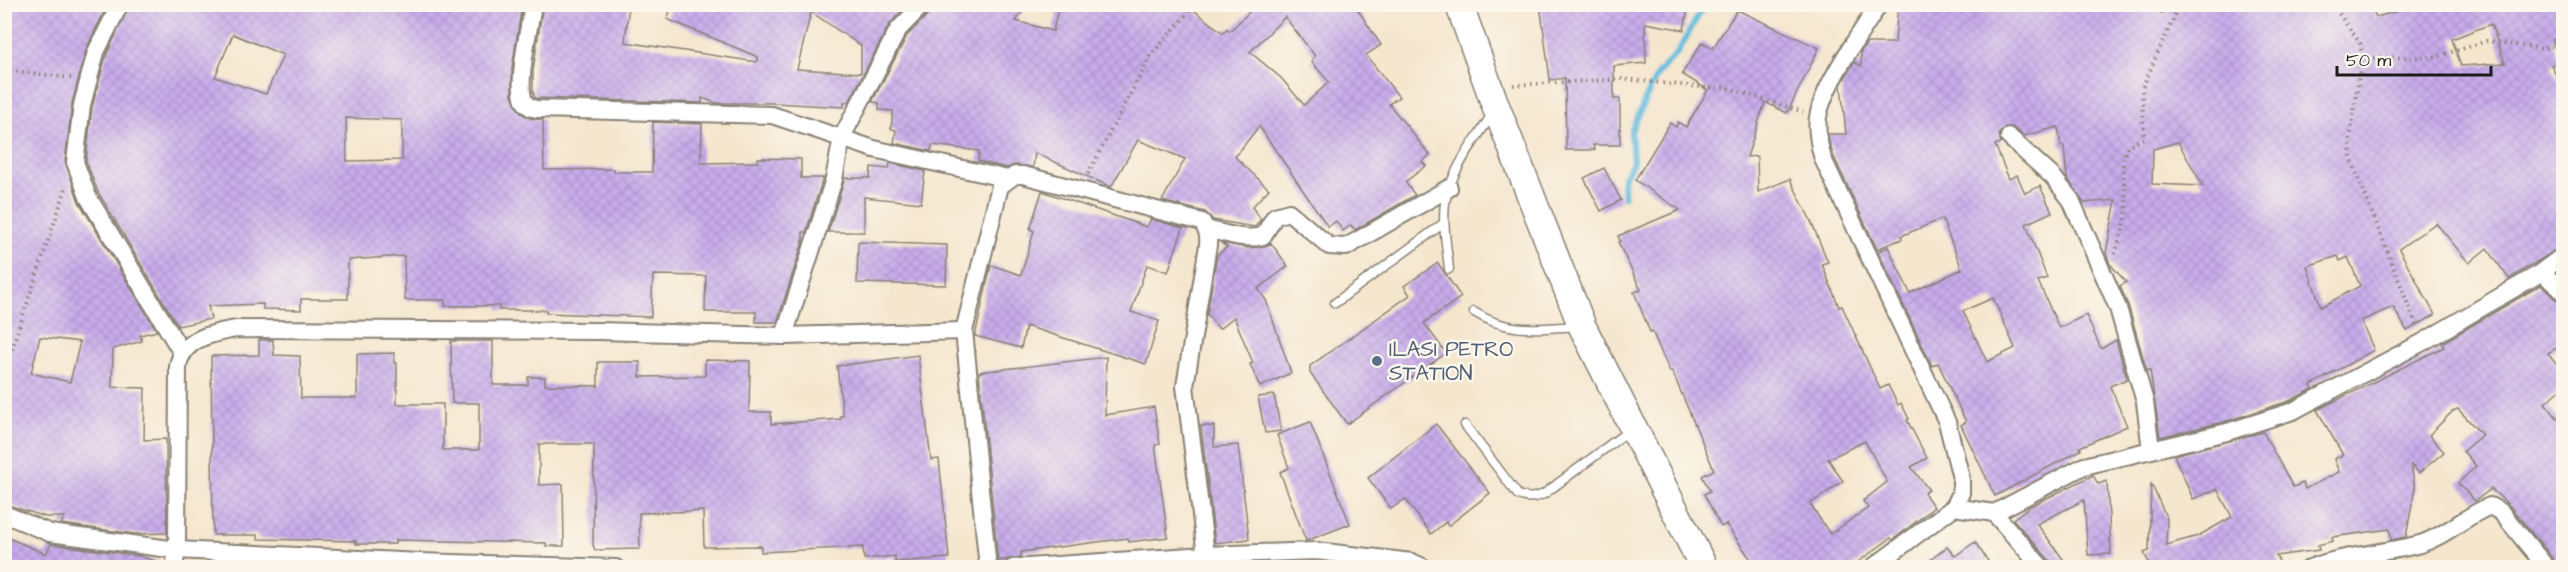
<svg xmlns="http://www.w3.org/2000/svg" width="2568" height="572" viewBox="0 0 2568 572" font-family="'Architects Daughter',sans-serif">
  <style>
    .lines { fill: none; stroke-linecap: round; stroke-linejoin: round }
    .stream { stroke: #60bbde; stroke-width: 6 }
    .building { fill: url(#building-cross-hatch); fill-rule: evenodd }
    .service-casing { stroke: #888175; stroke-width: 11 }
    .minor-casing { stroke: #888175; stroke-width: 20 }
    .trunk-casing { stroke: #888175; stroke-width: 30 }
    .path { stroke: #888175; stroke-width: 4; stroke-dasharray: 1.5 4.5; stroke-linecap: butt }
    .service { stroke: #fff; stroke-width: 8 }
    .minor { stroke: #fff; stroke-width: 16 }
    .trunk { stroke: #fff; stroke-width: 27 }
    .service-dot { fill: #5c6f8a; stroke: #fbf7ec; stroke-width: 2 }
    .labels { text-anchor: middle; stroke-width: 5; stroke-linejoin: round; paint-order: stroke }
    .service-label { font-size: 21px; fill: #4e5e75; stroke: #fbf7ec; text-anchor: start }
  </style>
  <defs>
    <pattern id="building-cross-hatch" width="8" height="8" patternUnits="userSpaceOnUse" patternTransform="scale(1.5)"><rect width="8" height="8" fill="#c8aceb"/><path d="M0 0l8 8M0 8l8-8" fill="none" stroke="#ab93c9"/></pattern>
  </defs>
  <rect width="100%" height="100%" fill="#fbf7ec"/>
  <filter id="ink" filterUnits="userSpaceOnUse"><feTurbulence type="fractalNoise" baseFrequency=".0167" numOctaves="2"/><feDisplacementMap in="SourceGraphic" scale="12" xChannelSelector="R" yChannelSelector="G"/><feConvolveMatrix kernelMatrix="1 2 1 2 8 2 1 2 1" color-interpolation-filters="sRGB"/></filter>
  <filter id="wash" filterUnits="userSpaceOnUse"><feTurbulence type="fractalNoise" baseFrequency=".008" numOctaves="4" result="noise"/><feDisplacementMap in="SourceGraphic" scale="24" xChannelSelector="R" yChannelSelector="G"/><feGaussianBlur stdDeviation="1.35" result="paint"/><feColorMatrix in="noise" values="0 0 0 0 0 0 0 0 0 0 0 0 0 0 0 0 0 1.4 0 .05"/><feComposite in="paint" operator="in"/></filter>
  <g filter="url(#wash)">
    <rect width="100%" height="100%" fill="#f5e6ce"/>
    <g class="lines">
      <polyline class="stream" points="1624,196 1623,179 1633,162 1631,132 1645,100 1658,73 1678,52 1703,7 1707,4"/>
    </g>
    <g id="blocks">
      <g class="building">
        <path d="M4,4h104l-22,45 -14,55 -7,57 14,41 78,129 -17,4 2,6 -29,8 -1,38 33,1 -1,52 22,-1 1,94 -32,1 -74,-10 4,-7h-19l-42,-13zM40,337l40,5 -10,40 -39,-9z"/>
        <path d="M130,4h392l-10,65v26l9,18 9,5 13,2 1,50 70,-1v3h38l1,-50 49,2 -1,39 57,-1v-4l43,1v19h22l-17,54h-3v10l-26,80h-21v-10h-51l1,-36 -53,-1 -2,42 -105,-4v-3h-47v-4h-54v-6h-40l-1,-44 -56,4v39h-47v11l-38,-1v-5l-55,2 3,13 -33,7 -80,-134 -12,-31 6,-54 14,-51zM233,34l50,21 -17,39 -51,-17zM346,118l56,2v40l-55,1z"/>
        <path d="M543,4h86l-4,38 132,20 1,-5 -91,-38 6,-15h235l-19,21 -40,77h-5v5l-70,-4h-58l-14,-5v5l-167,-5 -2,-6v-21zM811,12l50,34v27l-64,-4z"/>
        <path d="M933,4h94l-11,17 37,10 6,-27h127l37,29 4,-5 3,3 27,-27h97l27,41 -15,10 33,42 -10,7 41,51 -8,7 4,4 -21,16 10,13 -60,35 -4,-5 -8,6 -7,-10 -8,6 -69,-101 -24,31 34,32 -17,18 9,12 -6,8 -42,-7 -8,-8 -43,-11 23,-42 -47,-19 -27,47 -76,-34 -2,14 -18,-2 -8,3 -29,-7 1,-10 -47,-6 -1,6 -37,-8 2,-13 -5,-1 2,-18 -14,-1v-7l-7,-1 35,-66 24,-25zM1285,17l30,39 -4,5 18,21 -25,23 -23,-27 -31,-26z"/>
        <polygon points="1540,4 1689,4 1684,30 1645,23 1646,63 1614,66 1614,99 1620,99 1620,145 1593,145 1595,150 1566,150 1565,78 1550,80"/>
        <path d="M1898,4h239l25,9 5,-9h203l6,13 47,-13 133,1 8,18v13l-12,4 8,22 -9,3 13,26v154l-55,34 -22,-31 -18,15 -33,-40 -37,26 36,66 -28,16 -14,-24 -32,14 13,29 -63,35 2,4 -24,12 -65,21 -64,15 -10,-67 -3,1 -19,-66 -8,-19 6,-4 -16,-18 -4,-11 10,-53 -32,3 -17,-25 -3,-32h-3l-3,-19 -34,9 -12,-9h-7l-6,7 2,9 -6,2 14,34 8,-4 8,18 15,-7 12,26 -26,12 21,54 -9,3 21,47 27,-13 15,34 15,-9 11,39 -17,7 17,40 -47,21 1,3 -86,46 -34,-71 5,-3 -28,-59 -6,3 -54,-115 10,-4 22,46 52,-24 -20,-50 -41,17 1,3 -25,10 -44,-94 -4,-14 -1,-7h18l-5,-49 13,-23 7,4v-15l6,-8h28zM2491,24l14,39 -44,3 -9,-27zM2178,142l25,44 -51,-2 1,-35zM2338,256l2,5 8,-4 12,29 -39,21 -14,-41zM1993,298l22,50 -28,14 -24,-51z"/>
        <path d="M1737,10l82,38 -32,65 -22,-11 -18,55 10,-1 1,36 32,-13 20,40 18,43 -6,2 17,43 3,-1 38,83 8,-4 10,20 3,-2 8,16 -2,1 20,38 -16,9 18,23 -5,3 10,14 -41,33 -2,-2 -40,29h-95l-30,-43 -5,3 -17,-33 6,-3 -8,-15 12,-6 -42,-99 -2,1 -18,-41 -2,1 -16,-40 7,-2 -23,-48 2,-1 -2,-5 62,-26 -45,-30 35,-57 6,4 2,-5 8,5 22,-37 -26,-16 20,-32 11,6zM1865,441l22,41 -24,19 5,7 -38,26 -20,-30 33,-23 -15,-22z"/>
        <polygon points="890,163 925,171 921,203 864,197 864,232 828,232 845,178 870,178 871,167 889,169"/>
        <polygon points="1604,168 1621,200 1601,211 1584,178"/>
        <polygon points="1042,191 1147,227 1151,219 1183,228 1168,272 1147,265 1131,312 1159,321 1146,364 1026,326 1021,348 975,336 991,265 1021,275 1034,231 1030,229"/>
        <polygon points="858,242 947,245 946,285 857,283"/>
        <polygon points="1221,243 1249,248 1265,246 1271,243 1288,266 1258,289 1266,300 1291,373 1260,387 1250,364 1253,363 1234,317 1219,329 1207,314 1217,255 1227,247"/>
        <polygon points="1438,263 1461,297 1424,323 1446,353 1347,424 1310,373 1310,366 1410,295 1404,286"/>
        <polygon points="2541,285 2557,301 2564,303 2564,343 2548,353 2564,373 2564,387 2545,403 2564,426 2564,567 2557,567 2555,561 2509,505 2491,489 2475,501 2458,483 2476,466 2463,451 2482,435 2458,409 2453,411 2429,435 2444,452 2419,473 2411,465 2415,488 2406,537 2391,540 2390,529 2332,537 2333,541 2318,545 2319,550 2276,556 2282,567 2151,567 2144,553 2149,551 2151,483 2167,519 2166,545 2198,536 2232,517 2217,489 2193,499 2174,455 2263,432 2293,487 2303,483 2305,489 2339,472 2334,459 2343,455 2317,410 2444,347 2442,343"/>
        <polygon points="259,340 273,340 274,355 300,356 301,398 357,398 357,354 394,353 394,363 397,363 397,404 443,404 443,450 479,450 479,403 452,403 451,341 493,341 493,385 528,385 528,377 545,377 545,385 598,386 598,362 640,362 640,377 705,376 705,360 750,361 749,412 771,412 771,424 841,419 840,416 843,416 837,366 918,355 931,460 939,459 949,558 895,562 895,556 864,559 863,547 761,552 761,546 704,547 703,511 639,513 640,549 595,550 593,545 594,444 539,444 539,485 563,484 564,546 546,546 546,543 395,540 395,544 356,544 356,541 258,539 258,535 213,535 211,356 259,355"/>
        <polygon points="1106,357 1105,415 1154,407 1160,444 1155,445 1168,537 1129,542 1128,538 1021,552 1021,557 998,561 979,372"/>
        <polygon points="1274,395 1281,431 1265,433 1258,397"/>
        <polygon points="1310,422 1350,524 1306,541 1280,472 1289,468 1277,435"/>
        <polygon points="1436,424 1490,493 1448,526 1446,522 1431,534 1405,499 1391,509 1368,478"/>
        <polygon points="1201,426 1214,426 1214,447 1238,445 1249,539 1215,543"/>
        <polygon points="2093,475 2098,484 2107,481 2111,554 2088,555 2084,500 2037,524 2069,567 2052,567 2050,561 2013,519 2029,507"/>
        <polygon points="4,536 46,554 51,544 140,556 164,564 164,567 4,567"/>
        <polygon points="1975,542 1992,567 1921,567 1947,547 1955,556"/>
      </g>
    </g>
  </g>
  <g filter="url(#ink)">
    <use href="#blocks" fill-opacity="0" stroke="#888175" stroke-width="1.5"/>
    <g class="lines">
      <g class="service-casing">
        <g id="service">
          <path d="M1449,269c-2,-21 -7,-45 -4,-66 6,-33 30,-62 48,-90"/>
          <polyline points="1335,303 1444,223"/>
          <path d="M1474,312c34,22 66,16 104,14"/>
          <path d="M1465,425l53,70c10,4 16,3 26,-1l87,-65"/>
        </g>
      </g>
      <g class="minor-casing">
        <g id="minor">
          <polyline points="120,4 96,52 82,105 75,162 88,197 182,353"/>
          <path d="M533,4c-3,21 -18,83 -8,98 3,5 7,6 12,7l235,6 102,34 134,30"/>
          <polyline points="2009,137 2053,177 2071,200 2118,308 2145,402 2151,450"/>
          <path d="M1206,229c18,4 39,12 57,7l12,-20 14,-4 40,34 17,1 103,-59"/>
          <polyline points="2542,272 2564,293"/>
          <polyline points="784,336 834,179 842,137 898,30 923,4"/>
          <polyline points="1954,507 1994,513 2084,466 2227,432 2293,411 2423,342 2537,275 2564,255"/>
          <polyline points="1994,513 2042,568"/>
          <polyline points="4,514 50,533 177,550 420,562 616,568"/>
          <path d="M174,568l3,-18 1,-184c5,-28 35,-33 58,-37l362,2 186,5 180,-5"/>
          <path d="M988,568l-24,-237 36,-145 15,-11h8l179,47c5,8 7,13 6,23l-23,141 21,169"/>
          <polyline points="1013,568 1206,555 1316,551 1412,562 1425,568"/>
          <path d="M1872,568l82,-61 7,-14v-15l-14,-56 -124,-263c-4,-14 -7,-28 -5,-42 6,-34 42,-82 61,-113"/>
          <path d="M2310,568c35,-14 74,-14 110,-24 26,-8 45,-28 70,-38l11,6 46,56"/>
        </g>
      </g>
      <g class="trunk-casing">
        <polyline id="trunk" points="1459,4 1496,107 1582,326 1704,568"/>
      </g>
      <g class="path">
        <polyline points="1183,4 1192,8"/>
        <polyline points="2332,4 2360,43 2362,55 2350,139 2351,159 2417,327"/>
        <polyline points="2362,58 2435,57 2487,41 2543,49 2564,41"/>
        <polyline points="4,70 72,78"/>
        <polyline points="1513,85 1624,79 1710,88 1725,87 1803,112"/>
        <polyline points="1088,174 1151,55 1196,4"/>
        <path d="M2115,254c4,-12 9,-25 11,-38 3,-22 -10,-51 3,-71l15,-7 -2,-50 38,-84"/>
        <polyline points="4,372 66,188"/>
      </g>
      <use href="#service" class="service"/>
      <use href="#minor" class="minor"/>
      <use href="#trunk" class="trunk"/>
    </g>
  </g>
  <circle class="service-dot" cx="1377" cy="361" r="6"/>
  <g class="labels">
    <g class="service-label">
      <text x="1389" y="356">ILASI PETRO<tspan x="1389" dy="24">STATION</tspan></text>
    </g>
  </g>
  <rect width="2568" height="572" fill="none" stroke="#fbf7ec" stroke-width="24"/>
  <path d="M2337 66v9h154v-9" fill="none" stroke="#1c1c1c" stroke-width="3"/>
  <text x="2346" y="66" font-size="18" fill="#1c1c1c" stroke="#fbf7ec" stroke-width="4.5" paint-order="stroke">50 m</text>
</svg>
